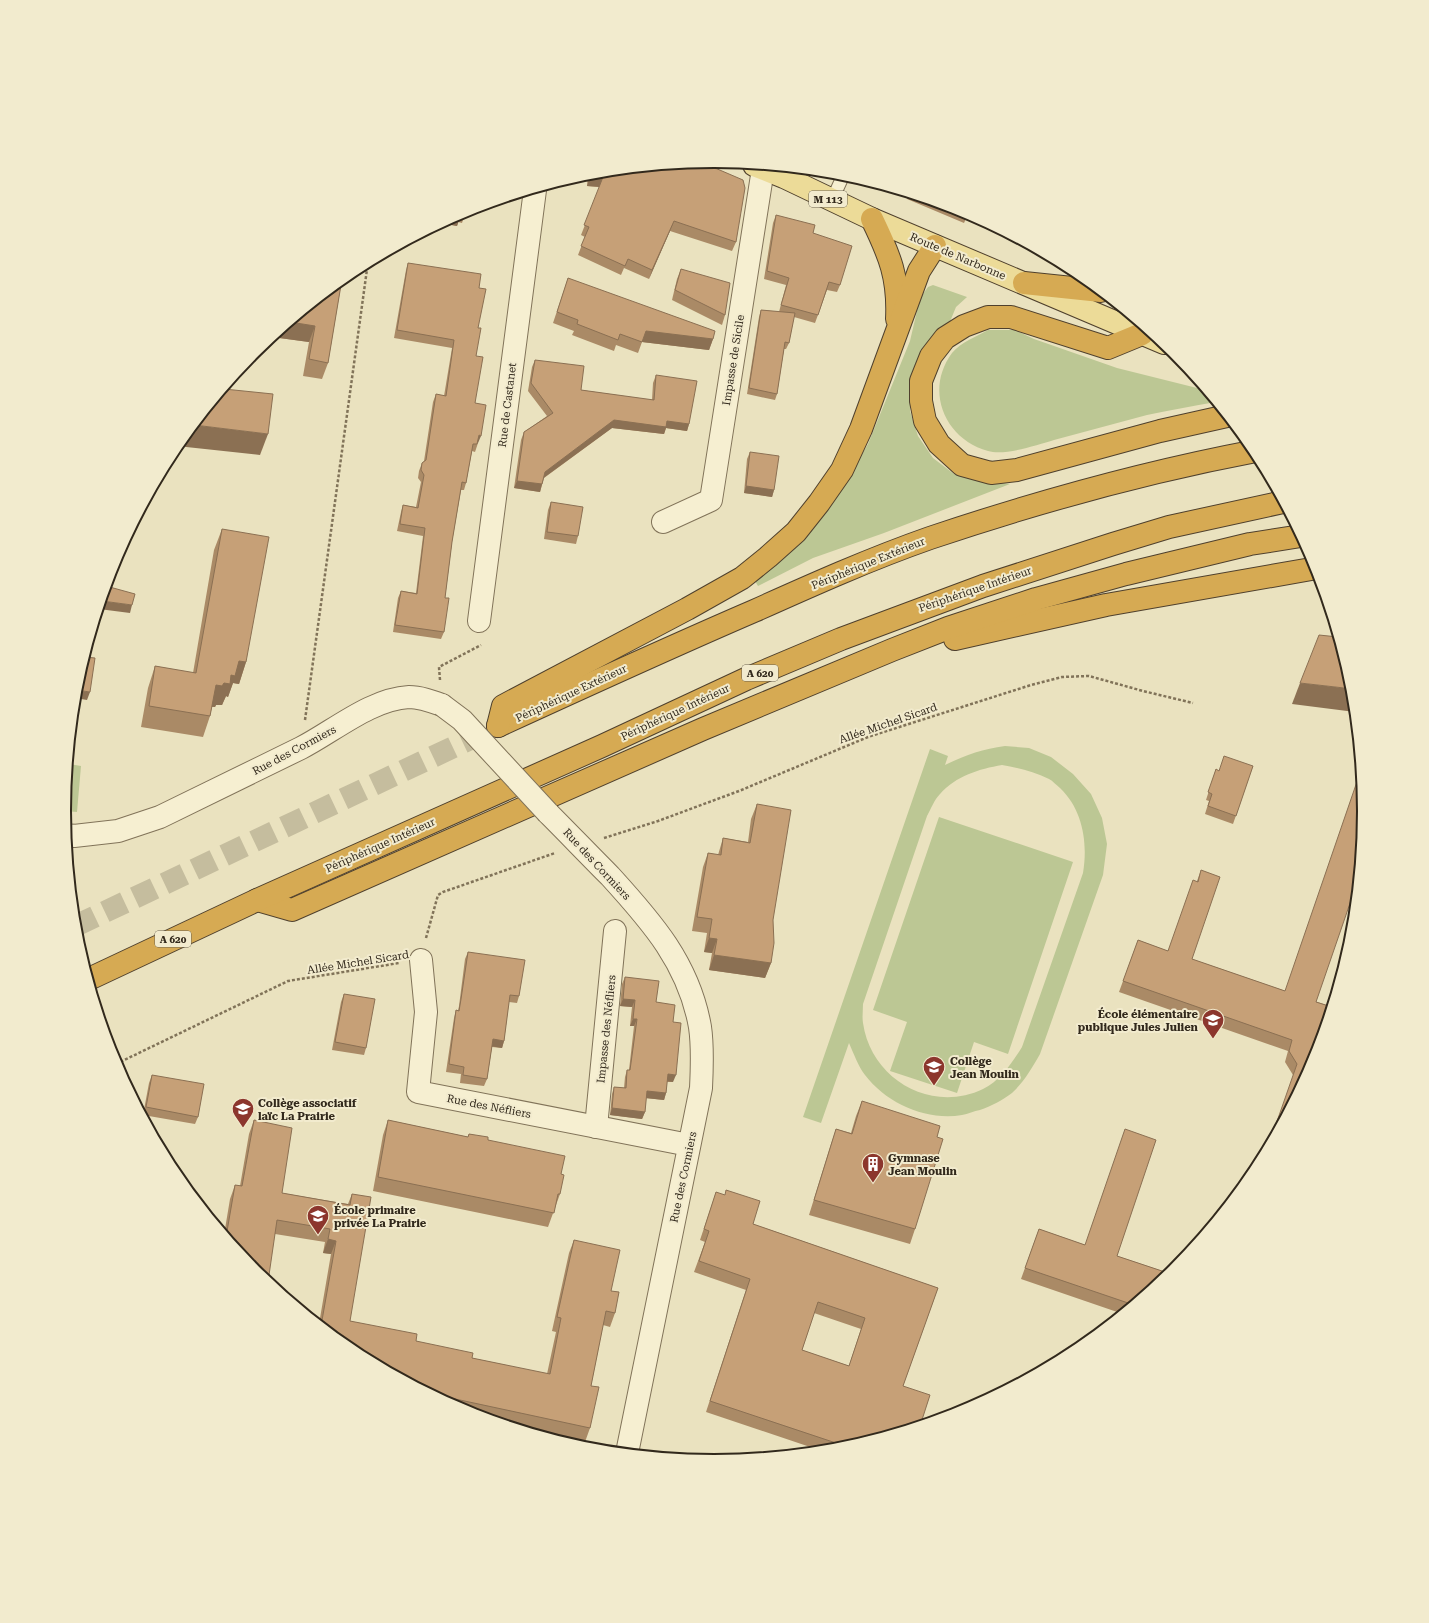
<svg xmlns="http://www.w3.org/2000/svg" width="1429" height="1623" viewBox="0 0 1429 1623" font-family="'Roboto Serif',serif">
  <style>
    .green { fill: #bcc794; fill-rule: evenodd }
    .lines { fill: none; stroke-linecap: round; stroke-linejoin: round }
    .highway-tunnel { stroke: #c5bd9e; stroke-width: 22; stroke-dasharray: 22 11; stroke-linecap: butt }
    .lane-casing { stroke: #817359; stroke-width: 14 }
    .street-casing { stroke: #817359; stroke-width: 24 }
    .primary-casing { stroke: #4f402d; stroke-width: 24 }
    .highway-casing { stroke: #4f402d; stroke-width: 24 }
    .path { stroke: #817359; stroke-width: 2.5; stroke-dasharray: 3 2; stroke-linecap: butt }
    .lane { stroke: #f6efd1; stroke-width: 12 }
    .street { stroke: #f6efd1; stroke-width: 22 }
    .primary { stroke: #ecdb98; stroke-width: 22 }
    .highway { stroke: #d6aa53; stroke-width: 22 }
    .street-bridge-casing { stroke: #817359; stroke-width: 24; stroke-linecap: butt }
    .street-bridge { stroke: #f6efd1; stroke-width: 22 }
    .wall { fill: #aa8a66; fill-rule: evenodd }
    .shaded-wall { fill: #8b7053 }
    .building { fill: #c6a077; stroke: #8b7053; fill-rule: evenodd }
    .labels { text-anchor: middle; stroke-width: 4; stroke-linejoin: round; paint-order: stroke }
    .shield { fill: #f2ebce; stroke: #6c6351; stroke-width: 1 }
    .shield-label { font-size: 10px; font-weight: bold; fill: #32291c }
    .street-label { font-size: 11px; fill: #32291c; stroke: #f2ebce }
    .poi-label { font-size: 11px; font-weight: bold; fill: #32291c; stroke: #f2ebce; text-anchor: start }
    .rim { fill: none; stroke: #32291c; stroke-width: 2 }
  </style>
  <rect width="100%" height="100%" fill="#eae2bf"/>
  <g class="green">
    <polygon points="933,285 967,297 956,307 949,324 911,382 910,411 918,436 933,458 954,474 977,480 1010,484 884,533 813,558 758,586 755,581 845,483 868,444 910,341 920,298 928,287"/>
    <path d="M988,330h27l19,9 83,29 84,21 15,13c-23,4 -46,8 -69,13 -31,8 -62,17 -93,25 -17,5 -49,16 -66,11 -43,-12 -64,-60 -36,-98 9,-11 24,-16 36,-23z"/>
    <path d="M1005,746l24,2 22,9 22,17 18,20 11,24 5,26 -4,31 -63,179c-8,14 -16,28 -28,39 -9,7 -21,13 -32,17 -6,1 -12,4 -18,5 -35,6 -75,-11 -97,-40 -7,-9 -11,-21 -16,-32l-28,80 -18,-6 127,-368 18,7 -3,9c20,-10 38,-16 60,-19zM1002,765c16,3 31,6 47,14 4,2 7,6 11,9 23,22 28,55 23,85l-61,174c-10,16 -22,34 -39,42 -52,25 -112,-10 -120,-66 -1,-6 0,-13 0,-19l64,-188c4,-7 7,-16 13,-22 16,-18 39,-25 62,-29z"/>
    <polygon points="69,764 81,766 77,812 64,811"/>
    <polygon points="939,817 1073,862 1008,1054 974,1042 957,1093 890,1071 907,1022 873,1010"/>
  </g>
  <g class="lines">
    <polyline class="highway-tunnel" points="75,926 498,726"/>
    <g class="lane-casing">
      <polyline id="lane" points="832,200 844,174"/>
    </g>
    <g class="street-casing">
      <g id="street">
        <polyline points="663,522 711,500 763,169"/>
        <polyline points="479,621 535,190"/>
        <path d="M548,813c21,21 41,42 62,63 42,46 79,88 90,151 3,20 2,41 1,61l-74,365"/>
        <path d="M66,835l8,1 44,-5 42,-14 141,-69c33,-17 70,-49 108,-51 11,0 22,4 33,8"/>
        <polyline points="421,960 426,1012 418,1092 689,1145"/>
        <polyline points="596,1127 615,931"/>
      </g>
    </g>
    <g class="primary-casing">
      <polyline id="primary" points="754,165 784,177 872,219 1164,343"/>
    </g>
    <g class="highway-casing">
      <g id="highway">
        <path d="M872,219c18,37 27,59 25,100"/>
        <polyline points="1024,283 1101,291"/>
        <polyline points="1142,334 1108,348 1011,317 988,317 964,326 945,338 931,356 921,381 921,401 925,421 939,444 962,465 991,473 1017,470 1160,431 1227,416"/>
        <polyline points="955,639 1106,605 1317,568"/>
        <path d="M498,726c85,-39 170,-78 256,-115 58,-26 116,-52 176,-73 107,-36 215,-66 326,-87"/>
        <polyline points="498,726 503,706 687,609 742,578 768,557 796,532 819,503 842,470 861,429 919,271 935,246"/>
        <polyline points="257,900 292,910 703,729 892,650 948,628 1036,599 1126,574 1250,544 1301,536"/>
        <polyline points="89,979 257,900 602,746 746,679 841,639 983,586 1113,544 1169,527 1283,502"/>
      </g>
    </g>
    <g class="path">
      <polyline points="440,680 439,667 481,645"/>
      <polyline points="305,720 368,262"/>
      <polyline points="604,838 658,821 739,791 868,737 1031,685 1062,677 1089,676 1143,691 1193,703"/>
      <polyline points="426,938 438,895 443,892 555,853"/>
      <polyline points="116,1064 288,981 399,963"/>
    </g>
    <use href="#lane" class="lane"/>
    <use href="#street" class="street"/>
    <use href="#primary" class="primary"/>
    <use href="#highway" class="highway"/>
    <g class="street-bridge-casing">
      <polyline id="street-bridge" points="442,705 462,720 548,813"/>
    </g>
    <use href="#street-bridge" class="street-bridge"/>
  </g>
  <g class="wall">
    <polygon points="701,162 736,242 732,251 670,231 649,279 624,268 621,275 578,255 585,237 581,235 600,187 587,186 588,173"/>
    <polygon points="909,194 964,211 968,213 964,223 907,199"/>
    <polygon points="466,210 462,223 458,222 457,226 441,223"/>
    <polygon points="776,215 813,233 840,285 837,292 827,290 815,323 794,317 789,343 786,349 784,349 777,394 775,400 747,394 759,317 761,310 779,312 786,285 764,279 773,223"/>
    <polygon points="408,263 479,288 478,328 476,356 475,403 478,443 475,452 472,451 466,483 464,490 461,490 452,542 445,598 444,632 441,639 393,632 398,598 401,591 416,593 423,536 397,531 401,512 403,505 416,507 421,482 418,478 419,471 422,463 424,461 433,402 436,394 444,396 452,348 394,338 406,270"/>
    <polygon points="681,269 725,315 722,325 672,300 677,279"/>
    <polygon points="568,278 713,339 709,350 642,342 638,353 616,345 614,351 572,335 574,331 553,323"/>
    <polygon points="342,279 328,363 322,379 303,376 309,342 272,337"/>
    <polygon points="535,360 581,390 652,400 653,383 656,375 689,424 687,431 666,428 664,434 612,428 544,478 540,492 514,488 521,440 524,432 547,416 528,391 532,367"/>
    <polygon points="750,452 774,490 772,497 744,493 747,459"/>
    <polygon points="551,502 578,536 576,544 544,539 548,510"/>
    <polygon points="222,529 246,662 239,684 233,683 228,697 226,696 222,705 216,705 215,707 212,707 210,716 203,737 141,727 148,688 155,666 193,673 214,550"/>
    <polygon points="1253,766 1233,824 1205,814 1209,801 1206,800 1216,769 1219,771"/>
    <polygon points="757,804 773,920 771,963 765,978 709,970 712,953 704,952 707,933 692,931 703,867 708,853 718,855 723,838 748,842 751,819"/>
    <polygon points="1201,870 1192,959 1332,1007 1293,1075 1285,1062 1288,1051 1119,992 1138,940 1168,951 1197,881"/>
    <polygon points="468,952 519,996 517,1003 509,1002 504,1041 502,1048 492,1047 487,1079 484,1086 460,1083 461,1074 446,1072 454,1018 456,1010 458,1011 459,1006 465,959"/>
    <polygon points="625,977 656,1002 673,1022 673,1082 667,1082 666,1093 664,1100 646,1098 645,1112 642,1119 610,1115 612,1094 614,1087 624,1088 625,1077 627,1070 629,1070 634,1026 630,1026 632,1007 620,1006 622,984"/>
    <polygon points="344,994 366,1048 364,1055 332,1050 341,1002"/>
    <polygon points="152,1075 198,1117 195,1124 143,1115 149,1083"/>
    <polygon points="862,1101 915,1229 910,1244 809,1215 831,1144 836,1129 851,1133 856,1116"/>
    <polygon points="254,1120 282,1193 348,1204 352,1194 350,1321 416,1341 472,1358 547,1374 556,1332 552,1331 569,1253 574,1240 611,1291 615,1313 610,1327 603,1325 591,1386 590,1428 585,1442 507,1425 465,1412 353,1352 319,1324 331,1254 323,1253 325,1242 275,1234 254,1271 224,1235 230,1199 235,1185 240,1186 249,1134"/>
    <polygon points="388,1120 468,1137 469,1134 488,1140 561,1174 560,1194 548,1227 373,1191 383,1135"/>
    <path d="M716,1192l37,32 185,64 -35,98 17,40 -79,24 -19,1 -116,-39 40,-122 -52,-18 11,-30 -5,-2zM814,1313l47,16 -12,37 -47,-16z"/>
    <polygon points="1039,1229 1117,1256 1171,1274 1123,1314 1021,1279"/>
  </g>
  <g class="shaded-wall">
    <polygon points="590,177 603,177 600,187 587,186"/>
    <polygon points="967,213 968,213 964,223"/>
    <polygon points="458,215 461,215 457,226 441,223"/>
    <polygon points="674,221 670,231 649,279 652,270"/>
    <polygon points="290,322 315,326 309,342 272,337"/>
    <polygon points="646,331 713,339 709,350 642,342"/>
    <polygon points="614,420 667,421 689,424 687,431 666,428 664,434 612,428 542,479 545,472"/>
    <polygon points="194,425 268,434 260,455 177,446"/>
    <polygon points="479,435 481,436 478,443 476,443"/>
    <polygon points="517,481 542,484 540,492 514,488"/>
    <polygon points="746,486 774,490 772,497 744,493"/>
    <polygon points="102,601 132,605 130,613 99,609"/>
    <polygon points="239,661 246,662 239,684 233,683 228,697 226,696 222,705 216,705 215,707 208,706 216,685 224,683 231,675"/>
    <polygon points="1300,683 1353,689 1355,712 1292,704"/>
    <polygon points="76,690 90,692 87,700 75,698"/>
    <polygon points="709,938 717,939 712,953 704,952"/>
    <polygon points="714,955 771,963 765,978 709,970"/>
    <polygon points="623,999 635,1000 632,1007 620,1006"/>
    <polygon points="633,1019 637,1019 634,1026 630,1026"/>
    <polygon points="493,1039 504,1041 502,1048 490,1046"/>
    <polygon points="668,1074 676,1075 673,1082 666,1081"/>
    <polygon points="647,1091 666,1093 664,1100 645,1098"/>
    <polygon points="612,1108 645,1112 642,1119 610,1115"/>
    <polygon points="328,1239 336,1241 331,1254 323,1253"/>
  </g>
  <g class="building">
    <polygon points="701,162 743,180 745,188 736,242 674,221 652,270 628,259 625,266 581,246 589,227 584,225 603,177 590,177 591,173"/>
    <polygon points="776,215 815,225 813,233 852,246 840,285 829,282 818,315 781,305 789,278 767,271"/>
    <polygon points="408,263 481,274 479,288 486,289 478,328 481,328 476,356 483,357 475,403 486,405 481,436 479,435 477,444 473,444 466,483 462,482 452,542 445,598 449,598 444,632 395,625 401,591 417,594 425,528 400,524 403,505 418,508 424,475 421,470 422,463 426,460 436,394 446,396 454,340 397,330"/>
    <polygon points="681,269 730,283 725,315 675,290"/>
    <polygon points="568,278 715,331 713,339 646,331 642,342 620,334 618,340 577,324 578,320 557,312"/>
    <polygon points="342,279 328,363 309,359 315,326 290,322"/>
    <polygon points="761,310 795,313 789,343 785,342 777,394 749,388"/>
    <polygon points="535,360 584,366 581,390 654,400 656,375 697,381 689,424 667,421 666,427 614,420 545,472 542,484 517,481 524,432 553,413 531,383"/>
    <polygon points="224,389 273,394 268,434 194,425"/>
    <polygon points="750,452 779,456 774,490 746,486"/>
    <polygon points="551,502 583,507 578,536 547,532"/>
    <polygon points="222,529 269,537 246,662 239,661 235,676 231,675 230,684 224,683 222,686 216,685 210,716 149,706 155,666 196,673"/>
    <polygon points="106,586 135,594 132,605 102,601"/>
    <polygon points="1319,635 1338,637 1353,685 1353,689 1300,683"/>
    <polygon points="85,657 95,658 90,692 76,690 77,684"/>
    <polygon points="1224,756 1253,766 1236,816 1208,806 1212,794 1208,792 1216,769 1219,771"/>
    <polygon points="1361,770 1365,812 1358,880 1316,1002 1332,1007 1315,1061 1267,1150 1297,1064 1289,1051 1292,1040 1123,981 1138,940 1168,951 1193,880 1198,882 1201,870 1220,877 1192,959 1285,991"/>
    <polygon points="757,804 791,810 773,920 774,943 771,963 714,955 717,939 709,938 712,919 697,917 708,853 721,855 723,838 750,843"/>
    <polygon points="468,952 525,960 519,996 510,995 504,1041 493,1039 487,1079 463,1075 464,1067 449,1064 456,1010 459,1011 461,999"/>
    <polygon points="625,977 659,981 656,1002 675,1005 673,1022 681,1023 676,1075 668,1074 666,1093 647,1091 645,1112 612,1108 614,1087 626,1088 627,1070 630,1070 637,1019 633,1019 635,1000 623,999"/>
    <polygon points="344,994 375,999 366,1048 335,1042"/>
    <polygon points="152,1075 204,1084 198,1117 146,1107"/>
    <polygon points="862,1101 940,1126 937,1137 943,1139 915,1229 814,1200 836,1129 852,1134"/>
    <polygon points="254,1120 292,1128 282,1193 350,1205 352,1194 371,1197 350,1321 417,1334 416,1341 473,1353 472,1358 550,1374 561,1318 557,1317 574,1240 620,1250 611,1291 619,1292 615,1313 606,1311 591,1386 599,1387 590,1428 432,1394 353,1352 321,1326 336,1241 328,1239 330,1229 277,1220 268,1282 254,1271 226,1237 235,1185 242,1186"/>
    <polygon points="388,1120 468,1137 469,1134 488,1137 488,1140 565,1156 561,1174 564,1175 560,1194 558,1194 554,1213 378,1177"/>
    <polygon points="1125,1129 1156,1140 1117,1256 1171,1274 1134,1305 1025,1268 1039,1229 1085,1245"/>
    <path d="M726,1190l34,11 -7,23 185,64 -35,98 27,9 -10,31 -72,21 -138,-46 40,-122 -51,-18 10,-30 -5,-2 12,-37 9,3zM818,1302l47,16 -16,48 -47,-16z"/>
  </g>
  <defs>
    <g id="school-pin" transform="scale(1.15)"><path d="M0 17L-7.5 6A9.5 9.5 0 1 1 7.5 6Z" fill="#8c362d" stroke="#f2ebce"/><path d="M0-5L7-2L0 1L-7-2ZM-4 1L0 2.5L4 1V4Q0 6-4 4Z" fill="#fff"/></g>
    <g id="building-pin" transform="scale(1.15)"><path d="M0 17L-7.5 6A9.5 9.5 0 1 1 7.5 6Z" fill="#8c362d" stroke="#f2ebce"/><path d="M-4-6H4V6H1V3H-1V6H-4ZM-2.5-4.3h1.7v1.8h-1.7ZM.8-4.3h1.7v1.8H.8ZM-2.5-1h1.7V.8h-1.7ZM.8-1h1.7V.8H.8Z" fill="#fff"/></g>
  </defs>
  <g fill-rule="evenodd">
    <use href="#school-pin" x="1213" y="1020"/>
    <use href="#school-pin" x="934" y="1067"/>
    <use href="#school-pin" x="243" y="1109"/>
    <use href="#building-pin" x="873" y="1164"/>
    <use href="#school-pin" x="318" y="1216"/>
  </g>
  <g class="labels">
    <g class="shield">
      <rect x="809" y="191" width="38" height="16" rx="3"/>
      <rect x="742" y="665" width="36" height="16" rx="3"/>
      <rect x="155" y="931" width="36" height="16" rx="3"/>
    </g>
    <g class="shield-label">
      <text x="828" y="203">M 113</text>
      <text x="760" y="677">A 620</text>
      <text x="173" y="943">A 620</text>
    </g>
    <g class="street-label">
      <text transform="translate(958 256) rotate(23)" y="4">Route de Narbonne</text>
      <text transform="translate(733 360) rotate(-81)" y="4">Impasse de Sicile</text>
      <text transform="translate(507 405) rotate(-83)" y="4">Rue de Castanet</text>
      <text transform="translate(868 563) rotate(-22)" y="4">Périphérique Extérieur</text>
      <text transform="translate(975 589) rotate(-19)" y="4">Périphérique Intérieur</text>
      <text transform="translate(571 693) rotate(-25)" y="4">Périphérique Extérieur</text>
      <text transform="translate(675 712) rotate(-25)" y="4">Périphérique Intérieur</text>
      <text transform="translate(888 723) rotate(-19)" y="4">Allée Michel Sicard</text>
      <text transform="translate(294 750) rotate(-28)" y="4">Rue des Cormiers</text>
      <text transform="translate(380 845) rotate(-24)" y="4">Périphérique Intérieur</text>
      <text transform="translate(597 864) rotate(47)" y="4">Rue des Cormiers</text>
      <text transform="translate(358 962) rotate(-9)" y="4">Allée Michel Sicard</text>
      <text transform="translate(606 1029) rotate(-84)" y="4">Impasse des Néfliers</text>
      <text transform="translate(489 1106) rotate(11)" y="4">Rue des Néfliers</text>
      <text transform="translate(683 1177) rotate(-78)" y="4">Rue des Cormiers</text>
    </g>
    <g class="poi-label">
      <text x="1198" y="1018" text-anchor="end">École élémentaire<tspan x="1198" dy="13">publique Jules Julien</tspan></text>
      <text x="950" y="1065">Collège<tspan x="950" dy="13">Jean Moulin</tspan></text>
      <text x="258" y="1107">Collège associatif<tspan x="258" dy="13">laïc La Prairie</tspan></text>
      <text x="888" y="1162">Gymnase<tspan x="888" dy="13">Jean Moulin</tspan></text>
      <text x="334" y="1214">École primaire<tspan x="334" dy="13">privée La Prairie</tspan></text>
    </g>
  </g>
  <path d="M0 0H1429V1623H0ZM71 811a643 643 0 1 1 1286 0a643 643 0 1 1-1286 0Z" fill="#f2ebce" fill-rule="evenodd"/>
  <path class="rim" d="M71 811a643 643 0 1 1 1286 0a643 643 0 1 1-1286 0Z"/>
</svg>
